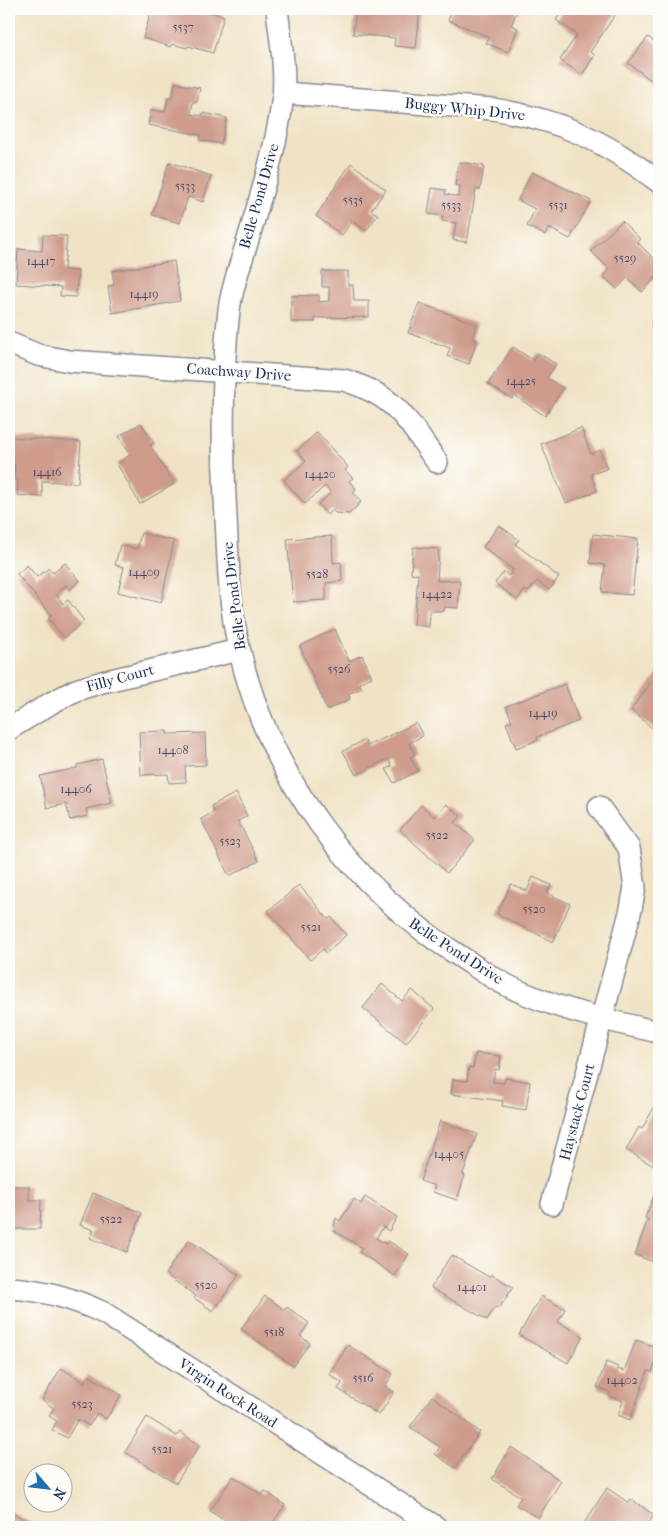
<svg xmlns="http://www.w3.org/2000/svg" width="668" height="1536" viewBox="0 0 668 1536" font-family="'IM FELL French Canon',serif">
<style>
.building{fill:#cf9c8c}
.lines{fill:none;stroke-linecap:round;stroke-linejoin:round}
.minor-casing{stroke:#868891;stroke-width:24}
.minor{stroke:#fff;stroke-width:21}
.labels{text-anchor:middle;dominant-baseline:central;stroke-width:5;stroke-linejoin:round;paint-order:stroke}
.number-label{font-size:12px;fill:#484a6a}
.street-label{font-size:15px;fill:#1b2f5e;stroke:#fdfcf7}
</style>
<rect width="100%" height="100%" fill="#fdfcf7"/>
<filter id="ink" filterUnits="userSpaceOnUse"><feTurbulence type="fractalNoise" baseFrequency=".02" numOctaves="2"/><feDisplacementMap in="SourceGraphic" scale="10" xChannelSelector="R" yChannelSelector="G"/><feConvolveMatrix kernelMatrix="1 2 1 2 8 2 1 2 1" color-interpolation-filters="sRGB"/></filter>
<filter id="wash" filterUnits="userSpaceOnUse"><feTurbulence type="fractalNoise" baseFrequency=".0096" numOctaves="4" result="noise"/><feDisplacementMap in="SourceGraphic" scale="20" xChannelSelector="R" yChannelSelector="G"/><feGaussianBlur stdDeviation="1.12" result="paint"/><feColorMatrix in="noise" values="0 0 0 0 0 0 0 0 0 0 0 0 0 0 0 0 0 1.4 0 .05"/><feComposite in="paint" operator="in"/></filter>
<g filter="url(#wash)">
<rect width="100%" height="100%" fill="#f0e2c4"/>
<g id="blocks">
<!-- building -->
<g class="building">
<polygon points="152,9 184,9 194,12 195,9 199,9 224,16 213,53 188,46 187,48 172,44 171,47 143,38"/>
<polygon points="356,9 420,9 416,48 394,46 395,38 353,34"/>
<polygon points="453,9 509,9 517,12 511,25 518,28 508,52 486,43 489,37 448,20"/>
<polygon points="564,9 591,9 596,12 598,9 619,9 590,52 595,55 582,75 560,60 577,35 556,20"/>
<polygon points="648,37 659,45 659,86 628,63"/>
<polygon points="175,83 200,88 197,102 193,102 191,114 202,116 203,113 227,118 221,144 199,140 201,135 148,125 151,110 165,112 168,98 172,98"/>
<polygon points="169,162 211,176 203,202 188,197 180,223 152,215"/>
<polygon points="459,162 484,166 480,190 476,189 467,242 453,240 456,223 442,221 443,216 428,214 432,188 446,190 445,194 459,197 460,186 455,185"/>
<polygon points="351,163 386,190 371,210 378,215 366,231 352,221 342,235 316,216"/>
<polygon points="532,172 591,201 570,239 549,228 545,235 527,226 535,209 518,200"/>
<polygon points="622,221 640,239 637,242 659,264 659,274 642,292 627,278 617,289 603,276 609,269 591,251"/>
<polygon points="43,235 67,236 64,270 78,271 76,297 60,296 61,287 16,284 18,249 42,251"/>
<polygon points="174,261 180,301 112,313 108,286 114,285 112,271"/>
<polygon points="322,271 348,271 348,285 353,285 354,301 369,301 369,317 315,318 315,322 291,322 291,296 319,295 319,302 329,301 329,287 322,287"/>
<polygon points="419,303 477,324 472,338 477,340 469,364 447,356 450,348 408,333"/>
<polygon points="659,321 659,356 658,356 652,322"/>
<polygon points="513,347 533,360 538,353 556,364 547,378 563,388 545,416 514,395 512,399 488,384"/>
<polygon points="141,423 154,443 150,445 174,484 140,504 117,464 130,455 119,436"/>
<polygon points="581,428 591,454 600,450 607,469 591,474 597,491 566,503 541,444"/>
<polygon points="317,432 348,467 345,470 353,478 349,481 356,489 353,492 361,502 349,514 335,513 332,510 327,515 318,504 331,493 325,486 305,504 284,480 306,461 297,451"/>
<polygon points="10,437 81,442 78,483 42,481 42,497 17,495 18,480 14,479 15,465 9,465"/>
<polygon points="499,525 519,540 515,544 559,577 549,590 537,581 528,592 525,590 517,600 495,583 504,572 509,576 513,570 483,547"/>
<polygon points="141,533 174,541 161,603 118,592 124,567 115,565 120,545 137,549"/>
<polygon points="593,534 638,539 632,595 602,592 605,565 590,563"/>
<polygon points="332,536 333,563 341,562 342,581 326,583 326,600 293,602 287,539"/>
<polygon points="413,547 439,549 437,581 460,580 458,608 445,607 444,611 430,611 429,627 414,625 418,574 411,573"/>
<polygon points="65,563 80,581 69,590 66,585 56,594 63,604 68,600 84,621 64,638 48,618 51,615 17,574 27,565 37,577 49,568 53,573"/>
<polygon points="335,629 349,661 362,655 372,677 359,683 362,688 348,694 350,699 327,710 300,646"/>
<polygon points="659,672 659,737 658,733 631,710"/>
<polygon points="565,684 579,721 537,737 538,740 516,748 506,723 512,721 506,706"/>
<polygon points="416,723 423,736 409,743 415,755 410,757 418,771 394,783 386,769 392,766 388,759 356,775 343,751 365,740 367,746"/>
<polygon points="167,731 167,734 205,733 206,765 185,766 186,782 169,783 168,774 141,775 139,732"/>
<polygon points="102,759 112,803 86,809 88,816 70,820 66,804 47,808 40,776 77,768 77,765"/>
<polygon points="236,793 247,816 238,821 259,861 229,876 201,819 214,812 211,806"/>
<polygon points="446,804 461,816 455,823 475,840 447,873 400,830 421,805 435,817"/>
<polygon points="533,877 551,885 547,893 570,904 553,942 497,914 511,884 527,891"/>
<polygon points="299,885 328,919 331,917 346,935 326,953 323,949 310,960 268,911"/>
<polygon points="382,984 402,1001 412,990 434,1009 406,1043 363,1008"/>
<polygon points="476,1053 501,1056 499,1070 495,1069 493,1082 504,1083 505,1078 530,1082 526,1110 502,1106 503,1101 451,1094 453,1079 467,1081 469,1067 473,1068"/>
<polygon points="659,1099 659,1169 626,1150 639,1127 642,1129"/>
<polygon points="440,1121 477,1134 463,1174 465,1175 457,1200 433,1192 435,1186 420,1181"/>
<polygon points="9,1186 29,1186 29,1200 41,1200 40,1229 9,1229"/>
<polygon points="93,1193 142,1213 127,1252 90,1238 94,1230 80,1225"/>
<polygon points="655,1193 659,1194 659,1264 635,1255 648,1219 645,1218"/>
<polygon points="365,1197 397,1217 389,1231 383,1227 376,1238 386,1244 388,1241 409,1254 395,1276 359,1252 362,1248 333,1230 336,1218 340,1221 354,1199 361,1204"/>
<polygon points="189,1240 239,1275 213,1311 194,1298 196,1296 165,1274"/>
<polygon points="451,1255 489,1277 491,1274 513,1287 499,1309 495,1307 487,1320 431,1288"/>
<polygon points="265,1296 285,1310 287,1307 309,1323 300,1336 310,1343 293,1366 241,1329"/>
<polygon points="541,1296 565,1309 558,1322 583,1336 568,1363 519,1335"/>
<polygon points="636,1340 659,1348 659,1352 652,1372 648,1371 630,1420 618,1415 623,1401 609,1396 610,1392 597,1387 606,1362 618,1367 617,1369 624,1371"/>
<polygon points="348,1345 393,1374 385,1386 394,1392 379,1415 338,1389 342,1383 329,1374"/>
<polygon points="61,1368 84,1382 88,1375 121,1395 106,1419 97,1413 89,1426 78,1419 67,1438 52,1430 57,1421 49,1416 54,1408 42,1400"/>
<polygon points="9,1374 14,1381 9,1385"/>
<polygon points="432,1396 480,1432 455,1468 435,1454 440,1447 410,1427"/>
<polygon points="147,1417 177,1436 180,1432 200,1445 176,1483 125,1452"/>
<polygon points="511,1447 561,1481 538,1518 516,1505 521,1497 492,1479"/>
<polygon points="233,1476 262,1495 265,1491 285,1505 270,1527 234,1527 210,1511"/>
<polygon points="607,1488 629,1503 631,1499 654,1515 646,1527 593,1527 585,1522"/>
<polygon points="9,1511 32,1523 30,1527 9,1527"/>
<polygon points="309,1520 320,1527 305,1527"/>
</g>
</g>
</g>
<g filter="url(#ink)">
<use href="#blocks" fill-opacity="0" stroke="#868891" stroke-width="1"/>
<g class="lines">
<!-- minor casing -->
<g class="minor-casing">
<g id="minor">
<path d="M277,9C280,37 286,68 283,96C277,146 261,195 247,243C240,265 232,287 229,310C221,379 222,447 226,517C228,560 229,605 239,648C268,775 352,888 461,957C482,971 503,985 526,994C569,1012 614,1022 659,1032"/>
<path d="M284,93L492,109C560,119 605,141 659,182"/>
<path d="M9,343L38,355L69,361L344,380C398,397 406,419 437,462"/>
<polyline points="9,729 51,703 76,690 102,682 239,650"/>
<polyline points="552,1204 631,909 635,887 629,848 599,807"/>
<path d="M9,1288C44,1290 72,1298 104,1313L436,1527"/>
</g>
</g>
<!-- minor -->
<use href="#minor" class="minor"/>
</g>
</g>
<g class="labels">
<!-- number labels -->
<g class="number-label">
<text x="183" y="27">5537</text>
<text x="185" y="186">5533</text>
<text x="353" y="200">5535</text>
<text x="451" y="205">5533</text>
<text x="558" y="205">5531</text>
<text x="625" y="258">5529</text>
<text x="41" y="261">14417</text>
<text x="144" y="294">14419</text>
<text x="521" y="381">14425</text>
<text x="47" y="472">14416</text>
<text x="320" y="474">14420</text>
<text x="144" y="572">14409</text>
<text x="317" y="574">5528</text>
<text x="437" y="594">14422</text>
<text x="339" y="669">5526</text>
<text x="543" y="713">14419</text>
<text x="173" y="750">14408</text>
<text x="76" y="789">14406</text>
<text x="437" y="835">5522</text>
<text x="230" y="841">5523</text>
<text x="534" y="909">5520</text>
<text x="311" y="927">5521</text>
<text x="449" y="1154">14405</text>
<text x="111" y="1219">5522</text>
<text x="206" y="1285">5520</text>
<text x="472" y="1287">14401</text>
<text x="274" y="1332">5518</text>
<text x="363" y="1378">5516</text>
<text x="622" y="1380">14402</text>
<text x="82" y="1404">5523</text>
<text x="162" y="1449">5521</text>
</g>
<!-- street labels -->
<g class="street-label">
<text transform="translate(465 109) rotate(6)">Buggy Whip Drive</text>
<text transform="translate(259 196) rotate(-74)">Belle Pond Drive</text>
<text transform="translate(239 372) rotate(4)">Coachway Drive</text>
<text transform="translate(234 596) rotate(-97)">Belle Pond Drive</text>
<text transform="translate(120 678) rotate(-15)">Filly Court</text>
<text transform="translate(456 951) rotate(33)">Belle Pond Drive</text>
<text transform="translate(577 1112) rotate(-75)">Haystack Court</text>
<text transform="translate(228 1393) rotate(33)">Virgin Rock Road</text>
</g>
</g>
<!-- margin -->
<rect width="668" height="1536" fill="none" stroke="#fdfcf7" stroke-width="30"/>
<!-- north arrow -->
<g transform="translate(48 1488) rotate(118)"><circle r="24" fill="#fdfcf7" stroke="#a3aaba"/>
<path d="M0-4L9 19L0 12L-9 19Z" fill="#1f6fb2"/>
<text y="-8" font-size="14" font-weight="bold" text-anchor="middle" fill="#1b2f5e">N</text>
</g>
</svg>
